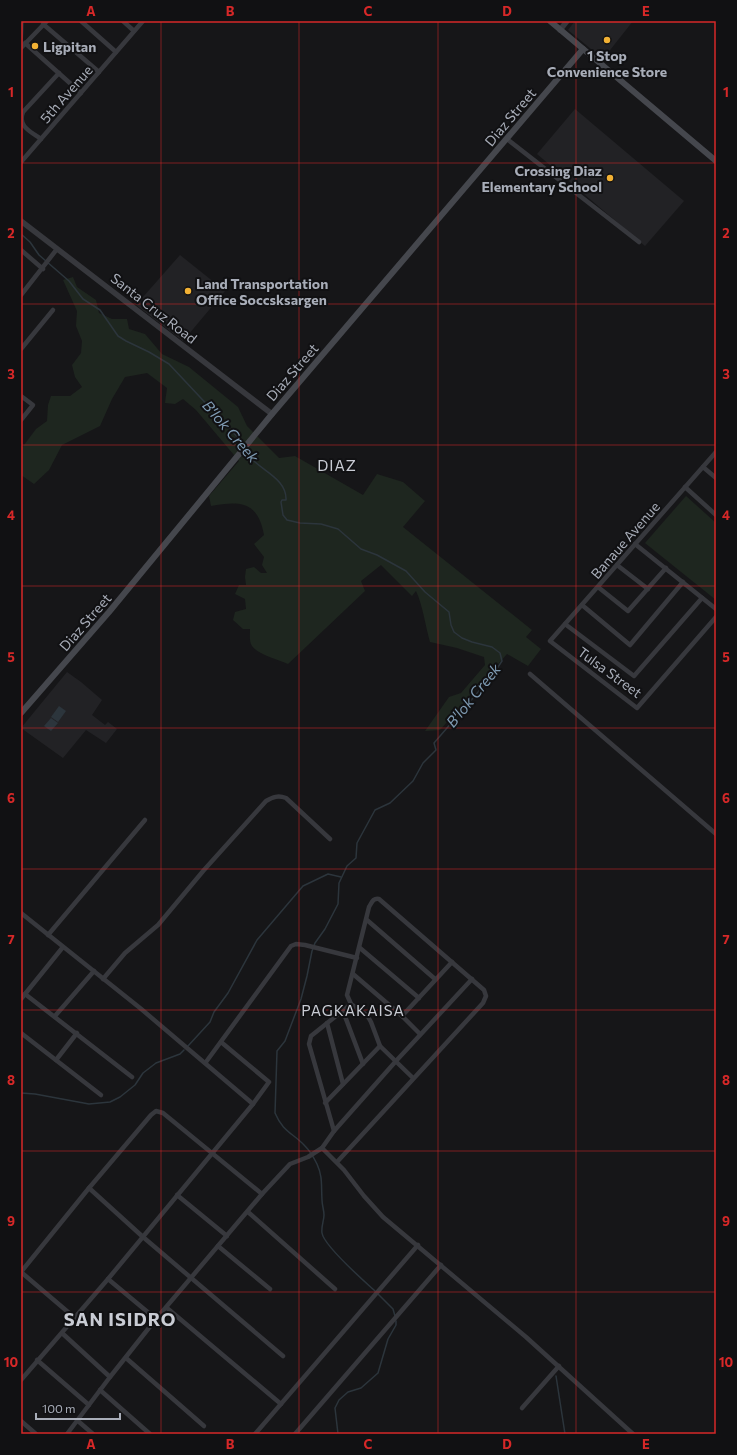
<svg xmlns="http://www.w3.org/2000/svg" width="737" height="1455" viewBox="0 0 737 1455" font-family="Commissioner,sans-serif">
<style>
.built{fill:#222225}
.green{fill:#1e261f}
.water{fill:#2c353c}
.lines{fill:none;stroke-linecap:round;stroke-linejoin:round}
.stream{stroke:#2c353c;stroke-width:1.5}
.minor{stroke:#37383d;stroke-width:4.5}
.tertiary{stroke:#37383d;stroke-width:5.5}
.secondary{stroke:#45474d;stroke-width:6}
.grid{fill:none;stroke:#d62828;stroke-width:1;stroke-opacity:0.55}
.poi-dot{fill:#f2b134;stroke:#111113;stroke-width:1.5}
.labels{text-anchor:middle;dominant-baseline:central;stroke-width:4;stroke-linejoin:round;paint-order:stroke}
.poi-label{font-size:14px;font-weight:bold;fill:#a8adb8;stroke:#111113;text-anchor:start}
.street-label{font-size:14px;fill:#a8adb8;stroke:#111113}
.water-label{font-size:15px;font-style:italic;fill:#7f9bb3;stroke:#111113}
.neighbourhood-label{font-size:15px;letter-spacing:1px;fill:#c9ccd4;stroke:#111113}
.district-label{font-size:18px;font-weight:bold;letter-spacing:1px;fill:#c9ccd4;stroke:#111113}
.neatline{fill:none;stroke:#d62828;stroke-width:1.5}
.grid-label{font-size:13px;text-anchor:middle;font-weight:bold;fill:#d62828}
</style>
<rect width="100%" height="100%" fill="#161618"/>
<!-- built -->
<g class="built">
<polygon points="575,21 633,21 603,59 568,30"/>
<polygon points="575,109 684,201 645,246 537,154"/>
<polygon points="180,255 225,291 183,341 136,305"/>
<polygon points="67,672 81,682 102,700 92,715 105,725 108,722 117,729 106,743 86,730 63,758 21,728"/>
</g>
<!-- green -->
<g class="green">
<path d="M73,277L77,287L96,300L99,313L112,319H127L129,329L145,334L162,354L189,367L238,407L247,426L279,458L295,456L363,495L377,474L403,482L425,501L403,527L532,630L526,637L541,649L528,666L507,654L440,730L425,731L449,697L461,693L485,665L484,657L457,648L430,642C425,625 423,606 416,591L412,596L381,565L361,581L365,591L288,664C279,660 258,655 252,646C249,642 250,634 250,629H243L233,620L235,612L246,609L245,599L235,594L239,585H246L245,577L246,569L254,567L261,573H267L262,565L264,557L254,544L264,535C258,501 240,501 211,506L209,496L239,461L196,410L183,399L175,404L165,403L167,388L147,373L125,377L112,399L100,426L62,445L49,470L34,484L21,475V449L36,429L47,421L48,405L51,396H70L82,387L75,377L72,365L81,353L82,341L76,326L77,311L63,280Z"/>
<polygon points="686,496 716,523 716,600 645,543"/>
</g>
<!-- water -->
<g class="water">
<polygon points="59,706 66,711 58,722 51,717"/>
<polygon points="51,718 58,723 51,731 44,726"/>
</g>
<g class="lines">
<!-- stream -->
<g class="stream">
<polyline points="22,45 23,21"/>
<polyline points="21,57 22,48"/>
<polyline points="21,234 30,242 39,255 69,281 83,299 100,310 118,336 126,341 149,352 169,364 244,444"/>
<path d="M247,449C248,452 249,455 251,458C262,471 287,479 286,500H282L281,502L283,515L287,520L300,523L321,524L338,529L361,549L377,555L406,571L425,592L449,612L451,625L454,632L462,638L472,642L492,647L500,653L502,661L492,676L434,743L436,750L423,763L413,781L390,803L375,810L357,843L356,858L347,866L339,883L338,904L325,929L315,943L312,951L307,976L301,999L285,1041L277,1051L275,1113C283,1132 293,1133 305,1146C310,1151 314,1158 317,1164C323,1177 321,1186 322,1200C322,1205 324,1210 324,1215C324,1220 321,1227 322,1233C324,1246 364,1281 375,1291"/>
<polyline points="188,1046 210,1022 214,1012 228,993 257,940 303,886 328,874 341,877"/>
<polyline points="21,1093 35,1094 89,1104 110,1102 120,1097 135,1085 143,1073 156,1063 180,1054 184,1050"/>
<polyline points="378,1294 393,1309 395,1316"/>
<polyline points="556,1376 565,1434"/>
<polyline points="338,1434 335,1408 339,1400 348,1392 361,1388 378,1373 388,1339 396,1325 396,1321"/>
</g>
<!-- minor -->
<g class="minor">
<polyline points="81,21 116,52"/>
<polyline points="123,21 134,31"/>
<polyline points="43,24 99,72"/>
<polyline points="25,43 81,93"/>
<polyline points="21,48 47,21"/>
<path d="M41,139C31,132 17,126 23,112L59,73"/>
<polyline points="507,139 639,242"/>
<polyline points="21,162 143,21"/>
<polyline points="21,250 43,269"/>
<polyline points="21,295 57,249"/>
<polyline points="21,349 53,310"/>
<polyline points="21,396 33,405 21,420"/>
<polyline points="716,452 550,641 637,708 716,617"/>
<polyline points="703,467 716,478"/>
<polyline points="685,487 716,515"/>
<polyline points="635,544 716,609"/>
<polyline points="617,565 648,589"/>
<polyline points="598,587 628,611 666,568"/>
<polyline points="582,605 630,645 683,582"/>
<polyline points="565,624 634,676 702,598"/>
<polyline points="530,674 716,834"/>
<polyline points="21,913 140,1008 253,1104"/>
<polyline points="367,920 435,979"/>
<polyline points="48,935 145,820"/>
<polyline points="360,948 419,998"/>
<polyline points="353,974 402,1016 420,1034"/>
<path d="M103,979L125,953L158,925L204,870L266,801C273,797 278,795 286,798L330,839"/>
<polyline points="25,994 132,1077"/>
<polyline points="21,999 63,947"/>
<polyline points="343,1011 363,1064"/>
<polyline points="55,1016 94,971"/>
<polyline points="402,1016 452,962"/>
<polyline points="327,1023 343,1084"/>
<polyline points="21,1033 101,1095"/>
<polyline points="56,1060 77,1033"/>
<polyline points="206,1062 291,946 296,944 305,945 357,958"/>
<polyline points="325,1103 380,1046"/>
<polyline points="334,1131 309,1044 311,1036 351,1004"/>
<polyline points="322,1148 344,1170 364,1196 383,1217 526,1337 633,1434"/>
<path d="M337,1162L483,1003L486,996L484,990L379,899C373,898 372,902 369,907L347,995L351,1004L367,1015L371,1022L380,1046L413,1078"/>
<polyline points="89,1188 143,1237 283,1356"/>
<polyline points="177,1195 227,1236"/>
<polyline points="248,1212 335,1289"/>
<polyline points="218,1246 270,1289"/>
<polyline points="21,1272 89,1188 151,1115 156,1111 163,1113 262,1194"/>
<polyline points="21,1272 75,1318"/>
<polyline points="108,1279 156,1319"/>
<polyline points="167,1308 281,1404"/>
<polyline points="62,1333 110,1377"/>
<polyline points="126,1358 204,1426"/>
<polyline points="37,1360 89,1405"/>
<polyline points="21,1380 108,1279 253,1104 269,1082 221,1042"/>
<polyline points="100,1390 150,1434"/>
<polyline points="522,1408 559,1366"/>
<polyline points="21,1421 36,1434"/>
<polyline points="78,1421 93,1434"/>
<polyline points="67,1434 110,1377 156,1319 262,1194 290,1164 308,1157 322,1148 334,1131 396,1061 472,979"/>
<polyline points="255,1434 418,1245"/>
<polyline points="295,1434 441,1265"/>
</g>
<!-- tertiary -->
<g class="tertiary">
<polyline points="560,30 567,21"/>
<polyline points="21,221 272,414"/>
</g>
<!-- secondary -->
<g class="secondary">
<polyline points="550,21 716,161"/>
<polyline points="21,713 109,612 272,414 583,49"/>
</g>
</g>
<!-- grid -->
<path class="grid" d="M161,21V1434M299,21V1434M438,21V1434M576,21V1434M21,163H716M21,304H716M21,445H716M21,586H716M21,728H716M21,869H716M21,1010H716M21,1151H716M21,1292H716"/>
<!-- markers -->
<g class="poi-dot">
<circle cx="607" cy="40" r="4"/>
<circle cx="35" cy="46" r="4"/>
<circle cx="610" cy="178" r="4"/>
<circle cx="188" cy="291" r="4"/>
</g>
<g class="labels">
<!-- poi labels -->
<g class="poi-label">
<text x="43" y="46">Ligpitan</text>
<text x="607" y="55" text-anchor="middle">1 Stop<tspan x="607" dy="16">Convenience Store</tspan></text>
<text x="602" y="170" text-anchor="end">Crossing Diaz<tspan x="602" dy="16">Elementary School</tspan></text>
<text x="196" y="283">Land Transportation<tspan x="196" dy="16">Office Soccsksargen</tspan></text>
</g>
<!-- street labels -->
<g class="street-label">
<text transform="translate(66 94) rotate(-49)">5th Avenue</text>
<text transform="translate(510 117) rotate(-50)">Diaz Street</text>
<text transform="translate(154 308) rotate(38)">Santa Cruz Road</text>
<text transform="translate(292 372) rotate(-49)">Diaz Street</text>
<text transform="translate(625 540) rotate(-49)">Banaue Avenue</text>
<text transform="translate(85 622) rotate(-49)">Diaz Street</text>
<text transform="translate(610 672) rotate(36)">Tulsa Street</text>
</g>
<!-- water labels -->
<g class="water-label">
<text transform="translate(231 431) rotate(49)">B'lok Creek</text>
<text transform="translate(473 695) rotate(-51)">B'lok Creek</text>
</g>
<!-- neighbourhood labels -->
<g class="neighbourhood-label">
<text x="337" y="465">DIAZ</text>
<text x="353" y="1010">PAGKAKAISA</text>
</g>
<!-- district labels -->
<g class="district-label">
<text x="120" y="1319">SAN ISIDRO</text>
</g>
</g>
<!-- border -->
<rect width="737" height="1455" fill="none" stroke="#111113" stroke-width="44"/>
<!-- scale -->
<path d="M36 1413v6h84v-6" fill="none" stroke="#a8adb8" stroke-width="2"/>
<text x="42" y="1413" font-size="12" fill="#a8adb8" stroke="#111113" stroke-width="3" paint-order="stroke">100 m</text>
<rect x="22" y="22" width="693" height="1411" class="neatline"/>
<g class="grid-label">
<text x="91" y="16">A</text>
<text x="230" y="16">B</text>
<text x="368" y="16">C</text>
<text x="507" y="16">D</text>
<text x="646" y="16">E</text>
<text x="11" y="97">1</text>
<text x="726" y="97">1</text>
<text x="11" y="238">2</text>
<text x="726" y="238">2</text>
<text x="11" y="379">3</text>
<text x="726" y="379">3</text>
<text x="11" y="520">4</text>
<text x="726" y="520">4</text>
<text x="11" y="662">5</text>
<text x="726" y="662">5</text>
<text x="11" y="803">6</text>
<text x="726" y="803">6</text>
<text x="11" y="944">7</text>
<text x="726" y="944">7</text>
<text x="11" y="1085">8</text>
<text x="726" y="1085">8</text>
<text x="11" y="1226">9</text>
<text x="726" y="1226">9</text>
<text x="11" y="1367">10</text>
<text x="726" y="1367">10</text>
<text x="91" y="1449">A</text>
<text x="230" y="1449">B</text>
<text x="368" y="1449">C</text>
<text x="507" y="1449">D</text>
<text x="646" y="1449">E</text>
</g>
</svg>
